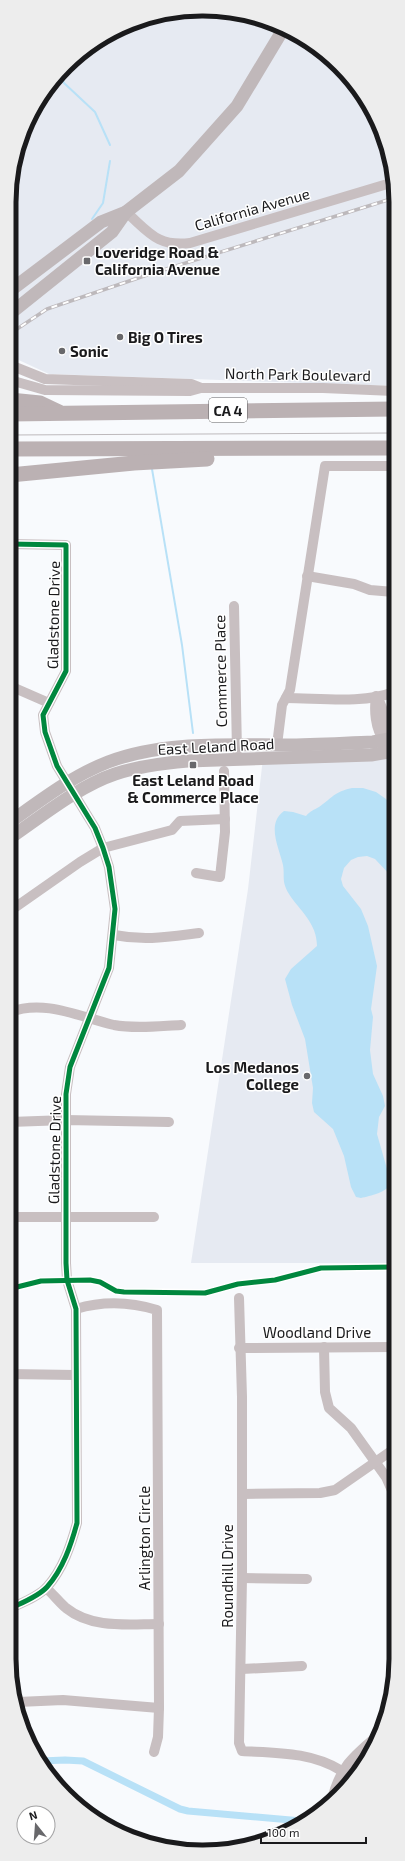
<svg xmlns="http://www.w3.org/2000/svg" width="405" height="1861" viewBox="0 0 405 1861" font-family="'Exo 2',sans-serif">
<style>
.built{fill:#e6eaf2}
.water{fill:#b8e1f7}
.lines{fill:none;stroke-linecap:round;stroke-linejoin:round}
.stream{stroke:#b8e1f7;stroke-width:2}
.canal{stroke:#b8e1f7;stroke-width:7}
.minor{stroke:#c8bfc1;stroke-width:10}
.major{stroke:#c0b8ba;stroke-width:13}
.highway{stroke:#bbb1b3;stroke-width:15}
.tram{stroke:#bdb9bc;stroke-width:1}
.rail-casing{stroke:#bdb9bc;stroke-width:3.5}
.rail{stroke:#fff;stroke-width:2;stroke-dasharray:6;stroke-linecap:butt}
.cycleway-casing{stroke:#fff;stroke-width:8}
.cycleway{stroke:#00873e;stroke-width:5}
.poi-dot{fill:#68686b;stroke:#fff;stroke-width:1.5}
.labels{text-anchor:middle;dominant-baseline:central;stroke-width:3;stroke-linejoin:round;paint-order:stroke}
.shield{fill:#fff;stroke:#5f5f60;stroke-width:1}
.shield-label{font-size:14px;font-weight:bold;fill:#1a1a1c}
.street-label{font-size:15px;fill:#1a1a1c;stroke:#fff}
.poi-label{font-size:15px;font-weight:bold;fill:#1a1a1c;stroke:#fff;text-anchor:start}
.rim{fill:none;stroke:#1a1a1c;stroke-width:5}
</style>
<rect width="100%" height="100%" fill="#f8fafd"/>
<!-- built -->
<g class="built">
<polygon points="228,11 288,29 339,66 376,117 394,177 394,386 49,374 10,356 11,177 35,106 85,49 153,16"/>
<polygon points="394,751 394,1263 191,1263 248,889 263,758"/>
</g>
<!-- water -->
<path class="water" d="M352,788H363L376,792L386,799L394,809V879L375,859L367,856L358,857L351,860L344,868L341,879L343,886L361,909L368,926L377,966L371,1009L373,1017L370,1050L373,1074L383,1096L385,1106L379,1117L377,1134L391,1183C388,1192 370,1196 361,1198L356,1197L351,1187L344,1156L333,1129L314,1112L312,1103L313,1088L305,1039L292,1005L285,979L291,969L317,946C317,923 300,911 289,894C281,881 285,876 283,865C279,847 266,824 284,811L293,812L306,816C310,811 314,810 319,807C333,797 334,792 352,788Z"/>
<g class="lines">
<!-- stream -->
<g class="stream">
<polyline points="61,75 64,83 95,112 110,145"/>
<polyline points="92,219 103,203 110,161"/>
<polyline points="152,469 182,645 193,733"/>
</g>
<!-- canal -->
<polyline class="canal" points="41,1761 65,1760 83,1761 180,1809 188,1811 302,1821"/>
<!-- minor -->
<g class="minor">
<path d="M126,212C149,232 157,247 190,243L394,182"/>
<polyline points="10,365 45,379 191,384 201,388"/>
<polyline points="10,380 45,390 190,391 201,388 323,388 394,391"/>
<polyline points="307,576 354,584 370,590 394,592"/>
<polyline points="234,606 237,751"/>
<polyline points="10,686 49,703"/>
<path d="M286,698C319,698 364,704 394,692"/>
<path d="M384,740C375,729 374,710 376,696C383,706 386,718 386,730C386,736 384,740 386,746"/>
<polyline points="277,745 282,705 290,690 325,466 394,466"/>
<polyline points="196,873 220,877 225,832 224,771"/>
<polyline points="10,911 80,862 103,848 172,830 180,821 225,819"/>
<path d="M114,935C145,941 167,937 199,933"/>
<path d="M10,1012C45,999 80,1017 114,1025C135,1029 160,1026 181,1025"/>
<polyline points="10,1122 66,1120 169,1122"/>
<polyline points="10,1217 154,1217"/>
<path d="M239,1298L242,1397V1578L239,1743L242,1751C277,1753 312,1752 342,1771"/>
<path d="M76,1309C102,1301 131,1302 157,1310L159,1708L158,1737L154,1752"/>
<polyline points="324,1347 325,1392 329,1408 351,1428 386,1477 394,1495"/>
<polyline points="239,1348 394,1347"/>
<polyline points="9,1374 75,1375"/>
<polyline points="242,1494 320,1493 335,1490 394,1449"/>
<polyline points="242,1578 307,1579"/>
<path d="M46,1588C53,1594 59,1602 66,1608C92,1629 128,1624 159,1624"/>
<path d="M9,1609C21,1603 38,1597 47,1587C63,1569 71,1545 77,1523L76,1309L67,1280L66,1263V1094L70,1067L109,968L115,909L109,867L103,848L95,828L57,766L45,732L43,715L66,671V545L10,544"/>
<polyline points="242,1669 302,1666"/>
<polyline points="18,1702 63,1700 159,1708"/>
<path d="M332,1799C340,1768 352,1757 376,1737"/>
</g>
<!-- major -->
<g class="major">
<polyline points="11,290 101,222 126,212 179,171 237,106 284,28"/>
<polyline points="11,313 112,232 126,212"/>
<path d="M10,822C41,800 72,776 108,762C163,741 227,745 285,745C315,745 344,743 373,742L394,738"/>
<path d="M10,838C42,816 79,786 115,774C139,766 164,763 188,761L371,755L394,751"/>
</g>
<!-- highway -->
<g class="highway">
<polyline points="10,400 40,403 59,412"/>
<polyline points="10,414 394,409"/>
<polyline points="10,449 394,448"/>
<polyline points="10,475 134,463 207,459"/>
</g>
<!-- tram -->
<polyline class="tram" points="10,435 394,433"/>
<!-- rail casing -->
<g class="rail-casing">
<polyline id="rail" points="11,333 47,309 144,276 394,198"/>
</g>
<!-- rail -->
<use href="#rail" class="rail"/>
<!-- cycleway casing -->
<g class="cycleway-casing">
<g id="cycleway">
<polyline points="9,1289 41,1281 90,1280 100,1282 116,1291 124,1292 205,1293 238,1284 275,1280 321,1268 394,1267"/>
<path d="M9,1609C21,1603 38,1597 47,1587C63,1569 71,1545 77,1523L76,1309L67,1280L66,1263V1094L70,1067L109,968L115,909L109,867L103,848L95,828L57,766L45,732L43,715L66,671V545L10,544"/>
</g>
</g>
<!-- cycleway -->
<use href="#cycleway" class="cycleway"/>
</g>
<!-- markers -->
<g class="poi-dot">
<rect x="83" y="257" width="8" height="8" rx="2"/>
<circle cx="120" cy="337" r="4"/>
<circle cx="62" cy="351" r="4"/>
<rect x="189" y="761" width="8" height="8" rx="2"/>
<circle cx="307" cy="1076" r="4"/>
</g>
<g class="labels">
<!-- shield labels -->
<rect class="shield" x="209" y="398" width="38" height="24" rx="3"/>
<g class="shield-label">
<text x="228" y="410">CA 4</text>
</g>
<!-- street labels -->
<g class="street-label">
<text transform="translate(252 209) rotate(-16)">California Avenue</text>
<text transform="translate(298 374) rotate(1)">North Park Boulevard</text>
<text transform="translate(53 615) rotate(-89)">Gladstone Drive</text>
<text transform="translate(220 671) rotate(-91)">Commerce Place</text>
<text transform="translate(216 746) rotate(-3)">East Leland Road</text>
<text transform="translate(54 1150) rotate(-89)">Gladstone Drive</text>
<text x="317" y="1332">Woodland Drive</text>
<text transform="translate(144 1538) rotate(-90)">Arlington Circle</text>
<text transform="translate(227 1576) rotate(-90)">Roundhill Drive</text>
</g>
<!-- poi labels -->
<g class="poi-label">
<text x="95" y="252">Loveridge Road &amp;<tspan x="95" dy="17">California Avenue</tspan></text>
<text x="128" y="337">Big O Tires</text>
<text x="70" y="351">Sonic</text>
<text x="193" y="780" text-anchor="middle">East Leland Road<tspan x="193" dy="17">&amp; Commerce Place</tspan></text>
<text x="299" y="1067" text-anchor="end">Los Medanos<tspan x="299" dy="17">College</tspan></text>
</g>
</g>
<!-- crop -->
<path d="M0 0H405V1861H0ZM202 16H203A186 186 0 0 1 389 202V1659A186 186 0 0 1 203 1845H202A186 186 0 0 1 16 1659V202A186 186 0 0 1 202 16Z" fill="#ededed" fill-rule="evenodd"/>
<path class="rim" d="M202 16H203A186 186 0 0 1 389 202V1659A186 186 0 0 1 203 1845H202A186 186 0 0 1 16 1659V202A186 186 0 0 1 202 16Z"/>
<!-- north arrow -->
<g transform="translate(36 1825) rotate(343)"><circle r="19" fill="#ffffff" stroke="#a3a3a4"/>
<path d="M0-3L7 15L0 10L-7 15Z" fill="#68686b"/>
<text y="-6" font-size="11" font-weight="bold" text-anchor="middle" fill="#1a1a1c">N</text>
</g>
<!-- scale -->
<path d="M261 1837v6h105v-6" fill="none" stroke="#1a1a1c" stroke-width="2"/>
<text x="267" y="1837" font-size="12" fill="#1a1a1c" stroke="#ffffff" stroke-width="3" paint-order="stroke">100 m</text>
</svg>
